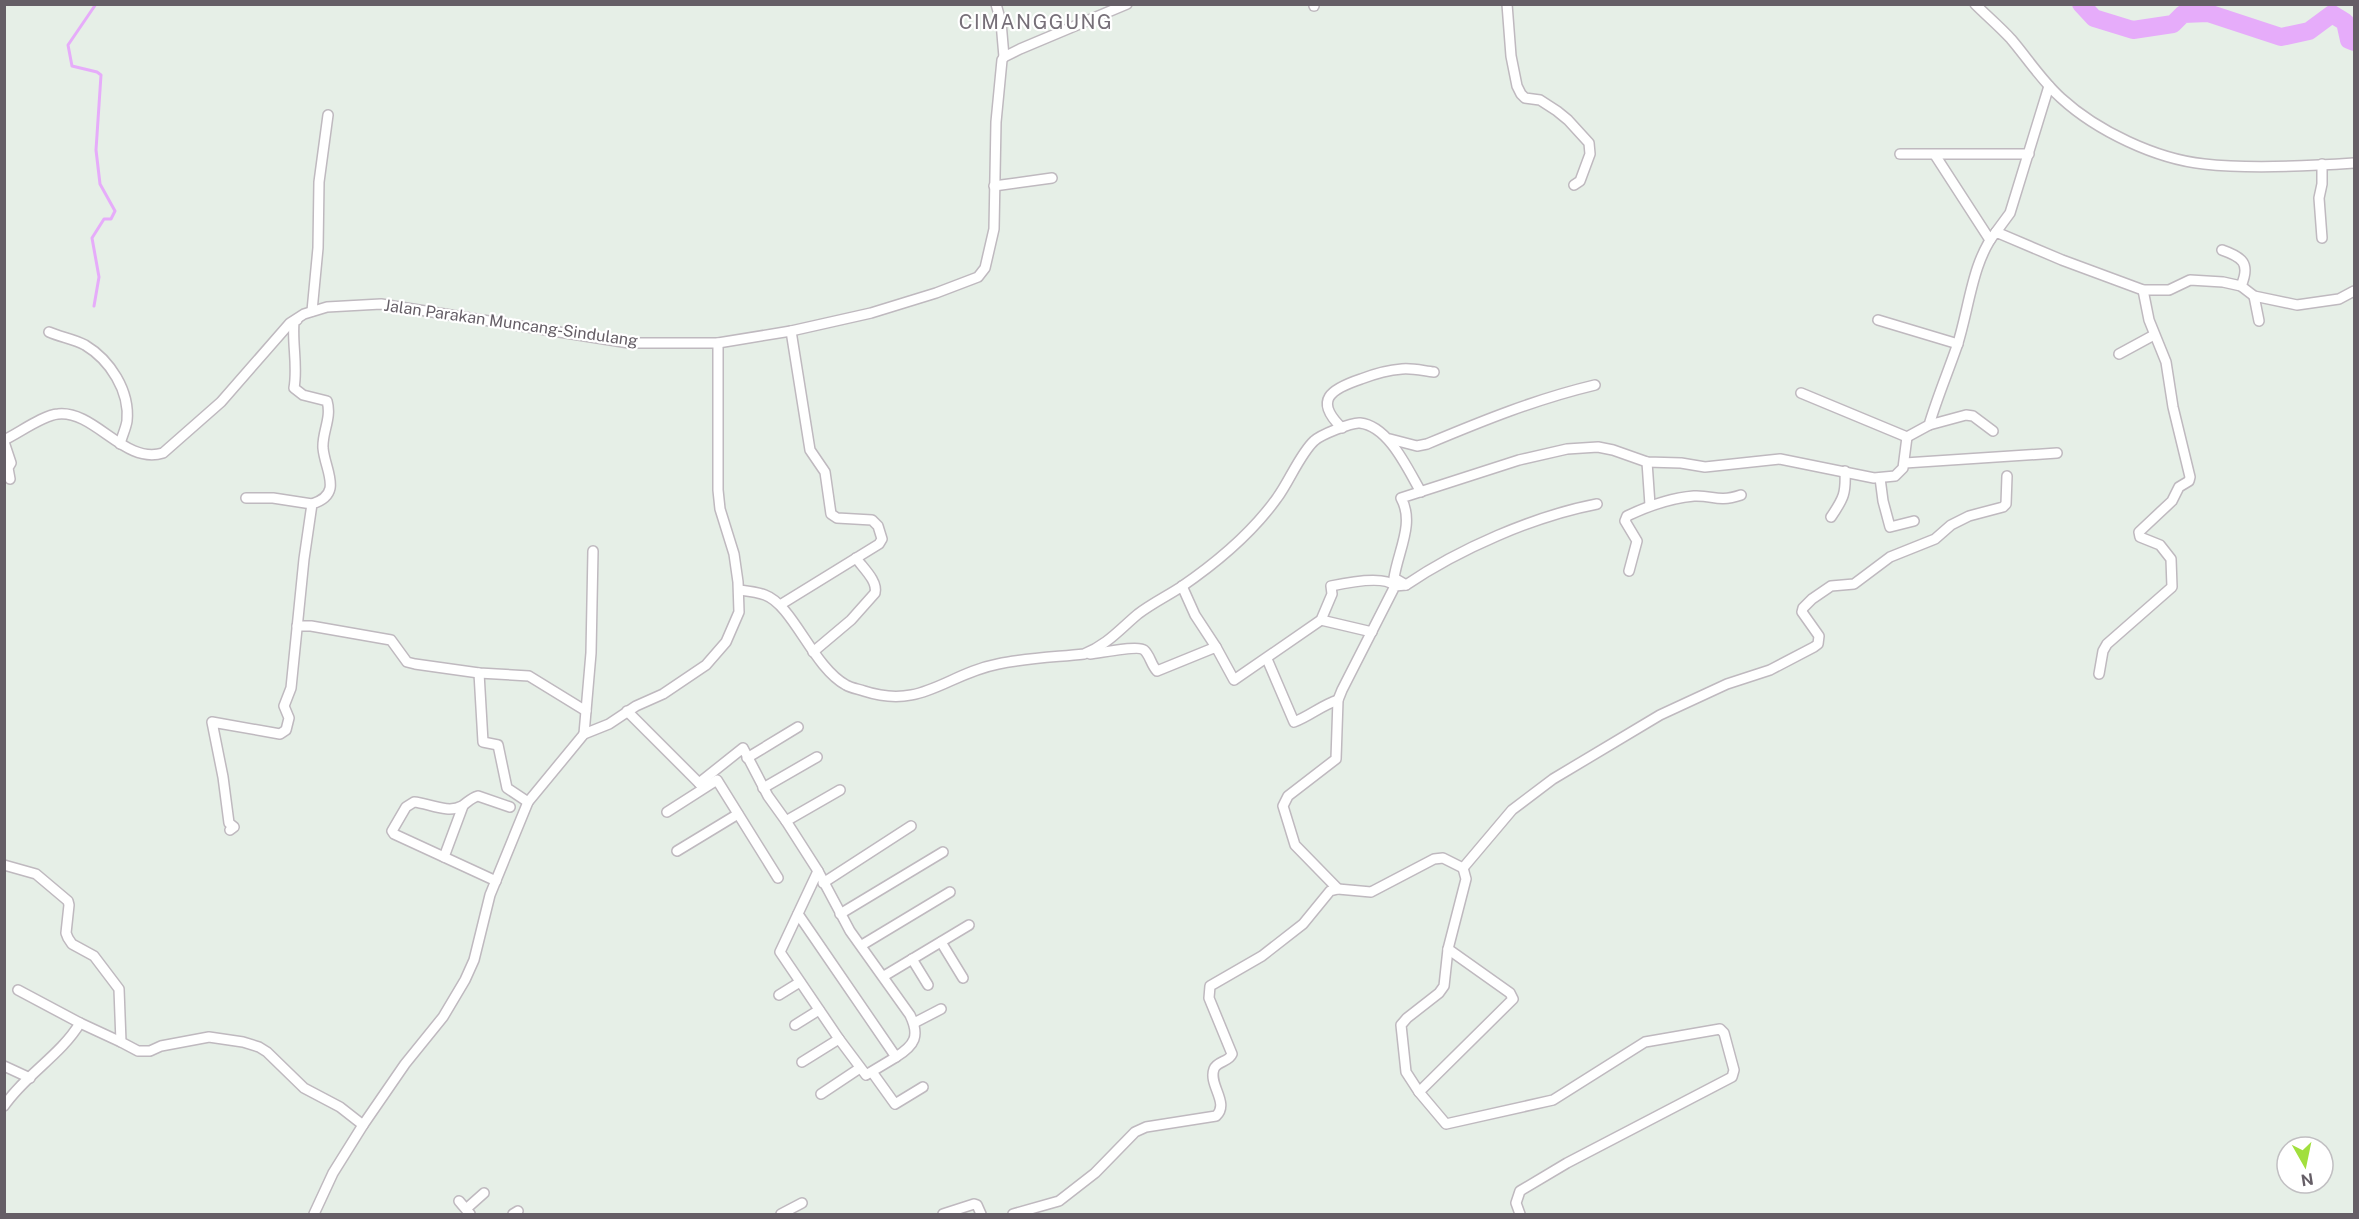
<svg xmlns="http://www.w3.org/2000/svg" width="2359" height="1219" viewBox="0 0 2359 1219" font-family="'Public Sans',sans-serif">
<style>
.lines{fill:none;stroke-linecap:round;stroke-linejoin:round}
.stream{stroke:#e6acfa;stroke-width:3}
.river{stroke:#e6acfa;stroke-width:18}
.minor-casing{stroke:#bfb9bf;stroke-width:12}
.minor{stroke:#fff;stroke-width:9}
.labels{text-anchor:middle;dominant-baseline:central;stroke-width:4.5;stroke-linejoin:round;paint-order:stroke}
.street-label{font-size:16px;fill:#655e66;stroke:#fff}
.quarter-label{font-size:20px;letter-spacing:1.5px;fill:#766f78;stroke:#fff}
</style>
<rect width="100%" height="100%" fill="#e6efe7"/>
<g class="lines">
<!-- stream -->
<polyline class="stream" points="94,306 99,277 92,238 104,219 111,219 115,211 100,184 96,150 101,75 97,72 72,66 68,45 96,4"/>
<!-- river -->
<polyline class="river" points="2081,4 2094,18 2133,30 2173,24 2183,14 2208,13 2281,37 2309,31 2332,14 2345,22 2349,40 2354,42"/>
<!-- minor casing -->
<g class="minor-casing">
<g id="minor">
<polyline points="996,4 1001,22 1004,57"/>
<polyline points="1314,4 1314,6"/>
<polyline points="1507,4 1511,56 1517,86 1521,94 1525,98 1540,100 1557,111 1568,120 1589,143 1590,154 1580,181 1574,185"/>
<path d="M1975,4C1987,16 2000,27 2011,39C2028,59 2042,81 2061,98C2097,131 2156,159 2204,164C2249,169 2310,166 2354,163"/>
<polyline points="1900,154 2029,154"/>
<polyline points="1935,155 1990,240"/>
<polyline points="994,186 1052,178"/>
<polyline points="1996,232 2010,213 2049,86"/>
<polyline points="2322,238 2319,198 2322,184 2322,164"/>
<path d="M2222,250C2242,257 2251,263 2241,286"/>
<polyline points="2254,296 2259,321"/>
<polyline points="312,311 318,248 319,182 328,115"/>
<polyline points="1878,320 1958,344"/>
<path d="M49,332C60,337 74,339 85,345C110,360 130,391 127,421C126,428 122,436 120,444"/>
<polyline points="2119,354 2154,335"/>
<path d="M1801,393L1907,437L1929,425C1937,398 1948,372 1957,346C1969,310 1972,261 1996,232L2062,260L2143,290H2169L2190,280L2223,282L2241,286L2254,296L2297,305L2339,299L2354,291"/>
<polyline points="1929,425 1966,415 1973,416 1993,431"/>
<path d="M1342,428C1313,400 1331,389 1361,379C1374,374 1388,370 1402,369C1413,368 1424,371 1434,372"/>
<path d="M1390,439L1417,446L1427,444C1482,421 1536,399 1595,385"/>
<path d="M4,440C19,433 43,415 58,414C95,410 124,465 163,453L221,402L290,323L304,314L327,307L381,304L629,343H718L791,331L871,313L936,293L978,277L985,268L994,229L996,122L1002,60L1004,57L1020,49L1127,4"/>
<polyline points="4,442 11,463 8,468 10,479"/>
<polyline points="1647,462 1650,505"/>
<polyline points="1905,463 2057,453"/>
<polyline points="1880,478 1883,501 1890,527 1914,521"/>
<polyline points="246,498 273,498 312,504"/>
<path d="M1831,517C1844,498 1846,493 1845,471"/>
<path d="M1629,571L1637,541L1625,521L1627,516C1648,506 1671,498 1694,496C1714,495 1717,503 1741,495"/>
<path d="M1406,585C1459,549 1534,516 1597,504"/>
<polyline points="1182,586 1195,615 1216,647"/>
<path d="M739,590C747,591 757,592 765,595C793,605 813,667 846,685C851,688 858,689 864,691C922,710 946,674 998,664C1026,658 1056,657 1084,654C1107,645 1120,629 1138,614C1151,604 1167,596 1181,587C1216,563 1252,533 1277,498C1289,482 1300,454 1314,441C1320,435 1352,422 1360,423C1389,426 1408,470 1421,492"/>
<polyline points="780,605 879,544 882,539 878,526 872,520 837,518 831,514 825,472 810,450 791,331"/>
<polyline points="1321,620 1372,632"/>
<polyline points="297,626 311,626 391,640 407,662 415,664 479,673 529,676 586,711"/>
<path d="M813,652L851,620L875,593C878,581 863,568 856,558"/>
<path d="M1090,654C1101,653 1138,645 1144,650C1150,655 1151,665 1157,671L1216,647L1234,680L1321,620L1332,594L1331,586C1345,583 1384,575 1395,586"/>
<path d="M1267,659L1294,722C1310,716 1322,705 1338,700"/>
<polyline points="479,673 483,742 498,745 507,788 528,802"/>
<polyline points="2099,674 2103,651 2107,644 2172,587 2171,559 2160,545 2140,537 2139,532 2172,501 2179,487 2189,481 2190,477 2173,407 2166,362 2149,320 2143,290"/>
<polyline points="627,711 702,786"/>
<polyline points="584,734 591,653 593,551"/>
<polyline points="747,758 798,727"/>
<polyline points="699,783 743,748 768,796 786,821"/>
<polyline points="763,788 817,757"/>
<polyline points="667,812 717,780 778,878"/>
<path d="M230,830L234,827L229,823L223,777L212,722L280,734L286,730L289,718L284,706L291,688L304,559L312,504C344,494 325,471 323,448C322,432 332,418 327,401L303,395L294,388C298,366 292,344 294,322L297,320"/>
<polyline points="677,851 738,814"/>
<polyline points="444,857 463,806"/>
<polyline points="4,865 36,874 68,901 69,905 66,933 68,938 72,944 94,956 119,989 121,1042 138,1051 150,1051 161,1046 209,1037 243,1042 259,1047 267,1052 304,1088 340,1107 363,1125"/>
<path d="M496,881L394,834L392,831L406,807L414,802C428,803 448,814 462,806C468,802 471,798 478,796L510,807"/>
<polyline points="823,883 911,826"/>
<polyline points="1338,889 1371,892 1434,859 1443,858 1463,868 1512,810 1553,779 1660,715 1727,684 1770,670 1814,647 1818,644 1819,636 1802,612 1803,608 1812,599 1831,586 1854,584 1890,557 1935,539 1951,525 1969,516 2003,507 2006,504 2007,476"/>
<path d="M798,914L896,1057C915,1045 920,1036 910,1015L850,931L818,871"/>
<polyline points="840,914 943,852"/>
<polyline points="941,942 963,978"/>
<polyline points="862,945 950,892"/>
<polyline points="1448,949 1510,993 1513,999 1419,1092 1446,1124 1553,1100 1645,1042 1720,1029 1724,1033 1734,1070 1732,1077 1567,1163 1520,1191 1516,1203 1520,1214"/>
<polyline points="912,959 928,985"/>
<polyline points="884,976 969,925"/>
<polyline points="18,990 80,1023"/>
<polyline points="779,995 800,982"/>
<polyline points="914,1023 941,1009"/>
<polyline points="795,1025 819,1010"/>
<polyline points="839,1039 780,952 818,871 786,821 840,790"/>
<polyline points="802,1062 839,1039 866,1075 896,1057"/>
<polyline points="4,1066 30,1078"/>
<polyline points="872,1072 895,1104 923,1087"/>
<polyline points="1419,1092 1406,1072 1401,1025 1407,1018 1439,993 1444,986 1448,949 1466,879 1463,868"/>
<polyline points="821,1094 860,1068"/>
<path d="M4,1106C25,1075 61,1055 80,1023L121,1042"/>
<polyline points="459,1201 470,1214"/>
<polyline points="466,1209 484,1193"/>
<polyline points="314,1214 333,1173 363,1125 405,1064 443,1017 465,980 474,960 490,895 528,802 584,734 609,724 636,706 663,694 706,665 726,642 739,612 738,582 734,554 720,509 718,490 718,343"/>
<polyline points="513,1214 518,1211"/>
<polyline points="781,1214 802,1203"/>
<polyline points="943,1214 974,1204 977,1205 981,1214"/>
<path d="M1013,1214L1059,1201L1095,1173L1135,1132L1146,1127L1216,1116C1230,1103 1208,1085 1214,1069C1217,1061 1229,1062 1232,1054L1209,998L1210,986L1262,956L1303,924L1330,891L1338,889L1295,845L1283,806L1288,796L1336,759L1338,700L1342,690L1395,586L1406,585L1394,578C1398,551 1415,523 1401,498L1519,460L1567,449L1598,447L1613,450L1647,462L1681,463L1705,467L1780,459L1874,478L1895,476L1903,468L1907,437"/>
</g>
</g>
<!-- minor -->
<use href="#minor" class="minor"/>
</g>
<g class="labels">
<!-- street labels -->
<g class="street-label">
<text transform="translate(511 323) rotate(8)">Jalan Parakan Muncang-Sindulang</text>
</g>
<!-- quarter labels -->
<g class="quarter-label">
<text x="1036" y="22">CIMANGGUNG</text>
</g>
</g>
<!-- border -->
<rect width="2359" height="1219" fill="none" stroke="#655e66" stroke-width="12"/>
<!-- north arrow -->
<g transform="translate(2305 1165) rotate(171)"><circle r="28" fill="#ffffff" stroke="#c1bfc2" stroke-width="1.5"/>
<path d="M0-4.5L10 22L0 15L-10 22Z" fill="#a1df3d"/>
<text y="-9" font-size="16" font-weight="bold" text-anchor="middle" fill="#655e66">N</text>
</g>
</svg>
